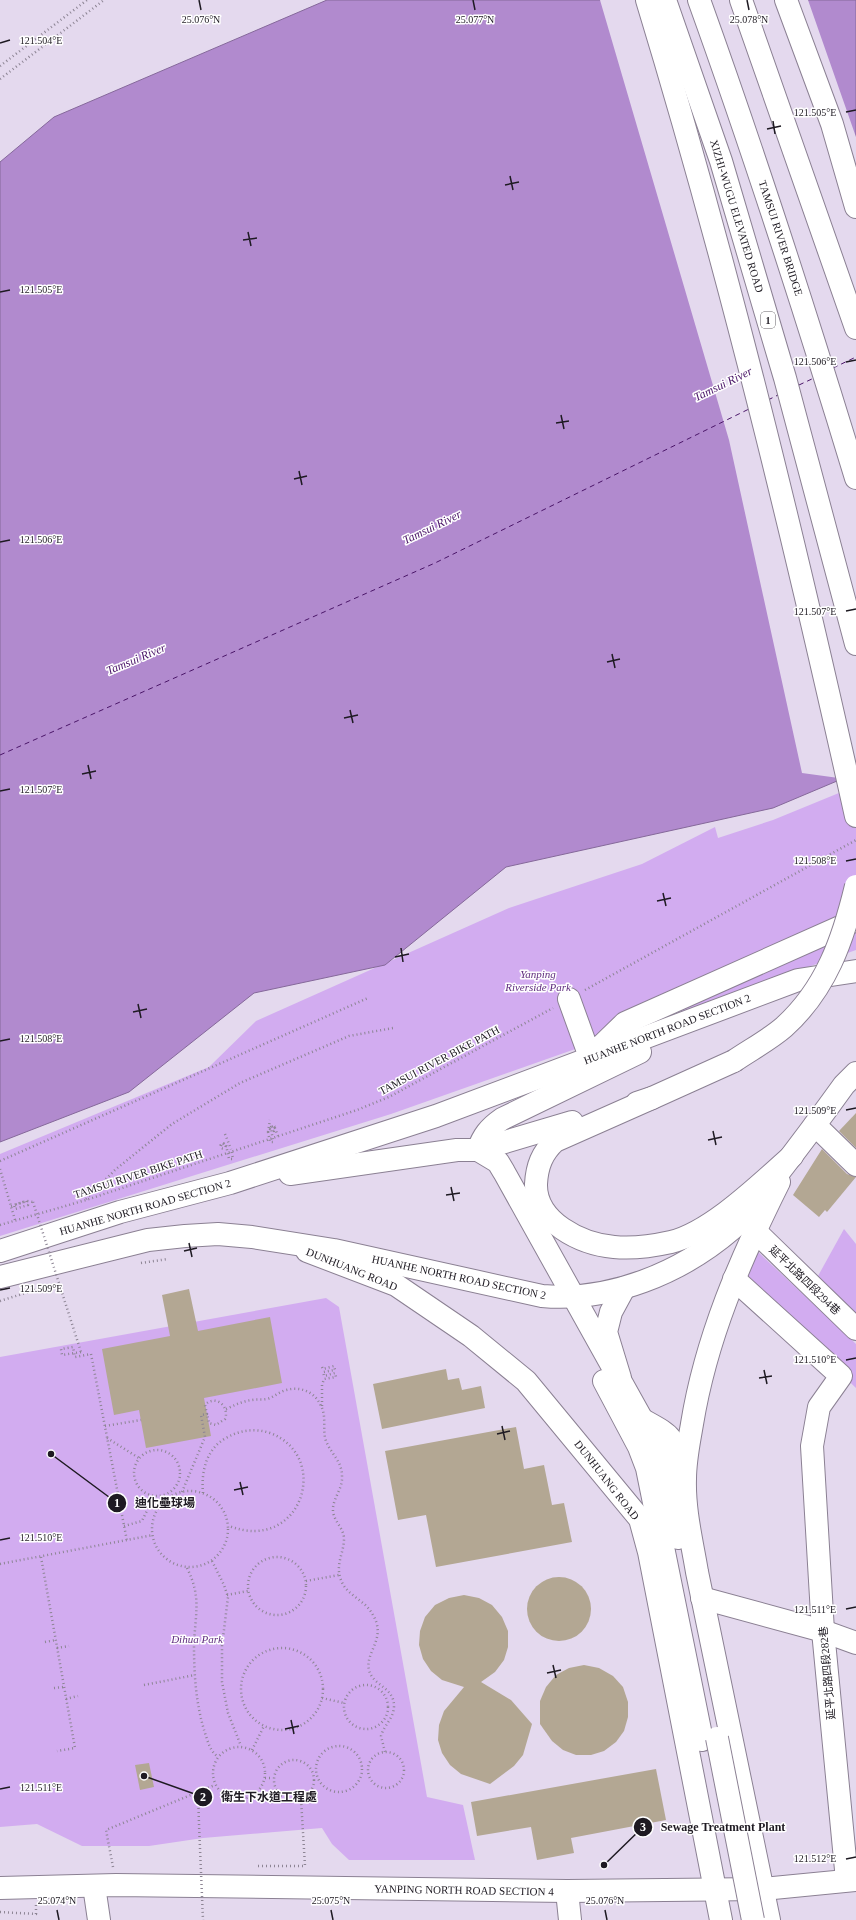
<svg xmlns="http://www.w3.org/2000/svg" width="856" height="1920" viewBox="0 0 856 1920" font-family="'Times New Roman','Noto Sans TC',serif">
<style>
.green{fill:#d2acf0}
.water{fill:#b18ace;stroke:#85689a}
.pier{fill:#e4d9ee}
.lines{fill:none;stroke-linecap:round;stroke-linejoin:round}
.ferry{stroke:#4a1568;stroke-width:1;stroke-dasharray:5 4;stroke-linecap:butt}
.building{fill:#b3a793}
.minor-casing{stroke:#8b8093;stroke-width:24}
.major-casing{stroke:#8b8093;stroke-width:24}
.highway-casing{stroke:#8b8093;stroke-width:24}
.path{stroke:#8d8594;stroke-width:2.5;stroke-dasharray:1 3;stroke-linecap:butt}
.minor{stroke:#fff;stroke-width:22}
.major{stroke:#fff;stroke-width:22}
.highway{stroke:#fff;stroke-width:22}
.minor-bridge-casing{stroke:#8b8093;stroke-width:24;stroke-linecap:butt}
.highway-bridge-casing{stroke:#8b8093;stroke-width:24;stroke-linecap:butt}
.path-bridge{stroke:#8d8594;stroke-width:2.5;stroke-dasharray:1 3;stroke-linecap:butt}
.minor-bridge{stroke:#fff;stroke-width:22}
.highway-bridge{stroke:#fff;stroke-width:22}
.ticks{fill:none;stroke:#1e1a22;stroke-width:1.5}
.labels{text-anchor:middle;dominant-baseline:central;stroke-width:3;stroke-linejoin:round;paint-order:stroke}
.shield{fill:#fff;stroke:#625f64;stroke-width:1}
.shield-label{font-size:10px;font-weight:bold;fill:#1e1a22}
.street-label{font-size:11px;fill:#1e1a22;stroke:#fff}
.park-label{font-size:11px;font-style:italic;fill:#5e2b7d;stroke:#fff}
.water-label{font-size:12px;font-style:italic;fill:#4a1568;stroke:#fff}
.ticks-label{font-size:10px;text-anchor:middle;fill:#1e1a22;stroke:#fff;stroke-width:3;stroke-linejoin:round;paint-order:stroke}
.leader{fill:none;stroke:#1e1a22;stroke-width:1.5}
.callout-dot{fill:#1e1a22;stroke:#fff;stroke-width:1.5}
.mark-label{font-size:12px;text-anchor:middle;font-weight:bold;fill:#fff}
.callout-label{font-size:12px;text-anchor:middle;font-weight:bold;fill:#1e1a22;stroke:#fff;stroke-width:3;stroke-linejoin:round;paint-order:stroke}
</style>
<rect width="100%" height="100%" fill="#e4d9ee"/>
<!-- green -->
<g class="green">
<polygon points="856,786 856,950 391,1114 0,1236 0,1154 209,1067 256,1021 509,908 642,864 715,827 718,838 773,820"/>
<polygon points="844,1229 856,1244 856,1314 818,1276"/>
<polygon points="757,1251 856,1344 856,1388 743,1279"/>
<polygon points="326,1298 339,1307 427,1797 463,1805 475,1860 349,1860 332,1844 322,1828 203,1838 149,1846 82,1846 37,1824 0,1827 0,1357"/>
</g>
<!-- water -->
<polygon class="water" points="327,0 856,0 856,773 773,808 506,867 385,965 254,993 129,1092 0,1142 0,162 54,117"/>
<!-- pier -->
<polygon class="pier" points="600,0 808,0 856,137 856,775 846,779 802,773 729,440"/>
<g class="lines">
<!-- ferry -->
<g class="ferry">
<polyline points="833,368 856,357"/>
<polyline points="799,385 814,378"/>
<polyline points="768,400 778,395"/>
<polyline points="0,755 435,563 749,409"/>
</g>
</g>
<!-- building -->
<g class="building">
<polygon points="856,1113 856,1148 839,1131"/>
<polygon points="822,1149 847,1174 856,1177 827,1212 825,1210 819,1217 793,1195"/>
<polygon points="189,1289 198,1331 270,1317 282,1383 204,1398 211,1436 146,1448 139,1410 114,1415 102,1349 170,1336 162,1295"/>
<polygon points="446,1369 448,1380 459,1378 462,1390 481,1386 485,1408 382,1429 373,1384"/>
<polygon points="516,1427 524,1469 544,1465 552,1505 564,1503 572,1542 436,1567 426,1515 398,1520 385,1451"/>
<circle cx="559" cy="1609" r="32"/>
<polygon points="464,1595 479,1598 492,1605 502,1617 508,1631 508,1647 504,1660 495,1672 481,1682 511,1700 532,1724 523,1755 514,1766 490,1784 461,1774 450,1765 442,1753 438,1740 439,1725 444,1711 464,1687 442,1680 431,1671 423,1659 419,1645 420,1631 425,1617 435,1605 449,1598"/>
<polygon points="584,1665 599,1668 613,1676 623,1687 628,1702 628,1717 624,1731 616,1742 604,1751 591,1755 576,1755 563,1750 552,1741 540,1724 540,1701 546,1687 556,1675 569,1668"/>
<polygon points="149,1763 154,1787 140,1790 135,1765"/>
<polygon points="656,1769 666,1820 571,1838 574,1853 537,1860 531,1827 477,1836 471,1802"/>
</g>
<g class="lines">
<!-- minor casing -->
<g class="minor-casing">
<g id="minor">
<polyline points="569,999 590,1057 625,1023 856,920"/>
<polyline points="815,1125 856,1165"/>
<polyline points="478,1150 498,1162 504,1172 654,1441 662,1461 678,1538"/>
<polyline points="755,1231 856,1329"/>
<polyline points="307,1251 396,1285 471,1336 526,1381 640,1519 649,1552 721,1920"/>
<polyline points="734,1279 841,1376 819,1407 812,1446 823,1631 847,1880"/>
<polyline points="604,1381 639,1447 647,1468 702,1740"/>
<path d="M643,1420C672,1436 674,1436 680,1469"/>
<polyline points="702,1598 823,1631 856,1643"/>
<polyline points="94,1886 99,1920"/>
<polyline points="0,1888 116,1885 567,1891 763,1889 856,1880"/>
<polyline points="567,1891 570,1920"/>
<path d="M769,1920L697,1572C692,1542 684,1510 685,1479C685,1460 689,1442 692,1424C706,1338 740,1260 779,1182"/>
</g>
</g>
<!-- major casing -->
<g class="major-casing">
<g id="major">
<path d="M290,1174L457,1150H478C483,1136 489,1128 502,1119L640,1052"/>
<polyline points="0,1251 120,1212 230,1183 436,1116 798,980 856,971"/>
<path d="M0,1277L148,1240L185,1236L218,1234L252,1237L334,1250L542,1296C610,1302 681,1273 732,1229C748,1215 761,1197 773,1180C797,1149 821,1117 844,1085L856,1073"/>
<polyline points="620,1378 606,1332 611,1312 624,1288"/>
</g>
</g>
<!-- highway casing -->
<g class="highway-casing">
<g id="highway">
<path d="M647,0C729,269 795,542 856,816"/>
<polyline points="665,0 721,161 785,378 856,644"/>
<path d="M699,0C756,158 807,317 856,478"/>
<polyline points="741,0 856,328"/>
<polyline points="786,0 832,124 856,207"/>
<path d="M652,1098L555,1141C542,1153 537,1166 536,1184C535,1222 581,1244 614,1247C633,1249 653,1246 671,1242C712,1232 761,1183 792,1156"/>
<polyline points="637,1103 652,1098 734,1061"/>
<polyline points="478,1150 572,1122"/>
</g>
</g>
<!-- path -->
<g class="path">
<polyline points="0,66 87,0"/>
<polyline points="0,79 104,0"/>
<polyline points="585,990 856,840"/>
<polyline points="275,1127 274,1131 270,1129 271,1127 274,1126 278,1136"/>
<polyline points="268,1132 270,1120"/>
<polyline points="225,1134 231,1149"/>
<circle cx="223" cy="1146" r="2.5"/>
<polyline points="0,1161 368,998"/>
<polyline points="0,1169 15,1220"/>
<polyline points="86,1199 116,1169 172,1124 240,1083 349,1036 393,1028"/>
<polyline points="11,1206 26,1201 28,1205 15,1209 14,1205 27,1201 33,1202"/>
<polyline points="0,1225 86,1200 357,1110 389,1097 553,1008"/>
<polyline points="141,1263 168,1259"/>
<polyline points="0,1301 44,1287"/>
<polyline points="81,1352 62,1355 61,1349 73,1347 75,1357 91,1354 127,1541"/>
<polyline points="322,1406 322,1385 324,1379 336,1377 335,1373 324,1376 323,1372 335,1370 334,1366 323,1369 322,1367"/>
<path d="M226,1409C235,1405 243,1401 252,1400C257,1399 262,1400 267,1399C274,1397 279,1392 286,1390C301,1386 315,1392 321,1406C327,1417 322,1430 326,1441C331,1454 342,1461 342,1476C343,1489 332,1499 333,1511C334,1522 344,1528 344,1539C344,1552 336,1563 340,1577C345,1596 365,1599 373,1615C387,1639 365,1651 369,1670C373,1686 394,1687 394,1706C394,1718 384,1725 381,1736L385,1752"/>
<polyline points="105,1426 141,1420"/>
<polyline points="107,1438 139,1458"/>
<circle cx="157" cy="1473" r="23"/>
<circle cx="190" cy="1529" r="38"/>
<path d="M182,1492L205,1437L201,1415L207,1414L205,1405C215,1394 230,1406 225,1419L216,1425L209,1423L207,1414"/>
<path d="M203,1493C201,1472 206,1449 226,1438C240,1430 255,1428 270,1433C332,1456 302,1554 229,1526"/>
<polyline points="124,1526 142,1521 154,1496"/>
<circle cx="277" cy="1586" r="29"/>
<polyline points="41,1557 75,1748 57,1751"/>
<polyline points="212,1561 224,1585 228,1597 222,1646 222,1682 228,1713 241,1746"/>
<polyline points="0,1564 153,1535"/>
<path d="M187,1568C202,1598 195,1614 194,1645C194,1675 196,1705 205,1733C208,1742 210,1751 218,1757"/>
<polyline points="306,1581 339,1575"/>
<polyline points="227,1595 248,1591"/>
<polyline points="45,1642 56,1640"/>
<circle cx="282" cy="1689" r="41"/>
<polyline points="57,1648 69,1646"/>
<circle cx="366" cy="1707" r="22"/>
<polyline points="144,1685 195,1675"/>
<polyline points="54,1688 64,1687"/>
<polyline points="322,1698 344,1703"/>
<polyline points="66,1699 78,1696"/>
<circle cx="339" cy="1769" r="23"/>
<circle cx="239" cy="1773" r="26"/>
<polyline points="252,1750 264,1726"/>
<circle cx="386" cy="1770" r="18"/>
<circle cx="294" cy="1780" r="20"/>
<polyline points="265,1778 273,1778"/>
<polyline points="198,1792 199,1824"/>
<polyline points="258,1866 305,1866 301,1799"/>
<polyline points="113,1867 106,1830 215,1785"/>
<polyline points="0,1912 36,1914 36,1905"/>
</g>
<!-- minor -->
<use href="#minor" class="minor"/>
<!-- major -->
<use href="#major" class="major"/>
<!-- highway -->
<use href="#highway" class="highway"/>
<!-- minor-bridge casing -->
<g class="minor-bridge-casing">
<polyline id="minor-bridge" points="717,1738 753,1920"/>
</g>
<!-- highway-bridge casing -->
<g class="highway-bridge-casing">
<path id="highway-bridge" d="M734,1061C750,1050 769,1040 784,1027C826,989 843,940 856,886"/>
</g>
<!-- path-bridge -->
<g class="path-bridge">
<polyline points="268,1132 270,1142 273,1142 271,1127 274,1126 275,1127"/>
<polyline points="221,1146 222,1143 226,1145 229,1159 233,1159 231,1149"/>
<polyline points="33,1202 81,1352"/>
<polyline points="199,1824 203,1920"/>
</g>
<!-- minor-bridge -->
<use href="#minor-bridge" class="minor-bridge"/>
<!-- highway-bridge -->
<use href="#highway-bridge" class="highway-bridge"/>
</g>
<!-- ticks -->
<path class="ticks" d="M199,0L201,10M473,0L475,10M747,0L749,10M0,43L10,40M846,112L856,110M773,121L775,134M767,129L781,126M510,176L513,190M505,185L519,182M248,232L251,246M243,240L257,238M0,292L10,290M846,362L856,360M561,415L564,429M556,423L569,421M299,471L302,485M294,479L307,476M0,542L10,540M846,611L856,609M612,654L615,668M607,662L620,659M350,710L353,723M344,718L358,715M88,765L91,779M82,774L96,771M0,791L10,789M846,861L856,859M663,893L666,906M657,901L671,898M401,948L403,962M395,957L409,954M138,1004L141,1018M133,1012L147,1009M0,1041L10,1039M846,1110L856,1108M713,1131L716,1145M708,1140L722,1137M451,1187L454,1201M446,1195L460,1193M189,1243L192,1257M184,1251L197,1248M0,1290L10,1288M846,1360L856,1358M764,1370L767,1384M759,1378L772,1376M502,1426L505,1440M497,1434L510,1431M240,1482L243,1495M234,1490L248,1487M0,1540L10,1538M846,1609L856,1607M553,1665L556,1678M547,1673L561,1670M291,1720L294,1734M285,1729L299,1726M0,1789L10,1787M846,1859L856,1857M57,1910L59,1920M331,1910L333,1920M605,1910L607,1920"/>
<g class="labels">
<!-- shield labels -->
<rect class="shield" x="761" y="312" width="14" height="16" rx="3"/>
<g class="shield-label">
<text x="768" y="320">1</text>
</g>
<!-- street labels -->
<g class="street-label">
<text transform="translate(737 216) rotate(73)">XIZHI-WUGU ELEVATED ROAD</text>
<text transform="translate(781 238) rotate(72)">TAMSUI RIVER BRIDGE</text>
<text transform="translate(667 1029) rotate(-21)">HUANHE NORTH ROAD SECTION 2</text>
<text transform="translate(439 1060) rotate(-28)">TAMSUI RIVER BIKE PATH</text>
<text transform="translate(138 1174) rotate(-18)">TAMSUI RIVER BIKE PATH</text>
<text transform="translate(145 1207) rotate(-16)">HUANHE NORTH ROAD SECTION 2</text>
<text transform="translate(352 1269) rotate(22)">DUNHUANG ROAD</text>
<text transform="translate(459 1277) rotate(12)">HUANHE NORTH ROAD SECTION 2</text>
<text transform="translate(805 1280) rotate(44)">延平北路四段294巷</text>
<text transform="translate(607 1480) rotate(52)">DUNHUANG ROAD</text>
<text transform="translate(827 1673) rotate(-95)">延平北路四段282巷</text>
<text transform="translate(464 1890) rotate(1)">YANPING NORTH ROAD SECTION 4</text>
</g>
<!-- park labels -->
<g class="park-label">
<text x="538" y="974">Yanping<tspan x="538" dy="13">Riverside Park</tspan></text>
<text x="197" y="1639">Dihua Park</text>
</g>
<!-- water labels -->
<g class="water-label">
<text transform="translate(723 384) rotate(-26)">Tamsui River</text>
<text transform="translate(432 527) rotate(-26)">Tamsui River</text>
<text transform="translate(136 659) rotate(-23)">Tamsui River</text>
</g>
</g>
<g class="ticks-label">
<text x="201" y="23">25.076°N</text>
<text x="475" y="23">25.077°N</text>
<text x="749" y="23">25.078°N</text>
<text x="41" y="44">121.504°E</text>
<text x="815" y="116">121.505°E</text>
<text x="41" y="293">121.505°E</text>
<text x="815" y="365">121.506°E</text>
<text x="41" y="543">121.506°E</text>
<text x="815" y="615">121.507°E</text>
<text x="41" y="793">121.507°E</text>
<text x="815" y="864">121.508°E</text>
<text x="41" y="1042">121.508°E</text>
<text x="815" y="1114">121.509°E</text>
<text x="41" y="1292">121.509°E</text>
<text x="815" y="1363">121.510°E</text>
<text x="41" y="1541">121.510°E</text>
<text x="815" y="1613">121.511°E</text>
<text x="41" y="1791">121.511°E</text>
<text x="815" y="1862">121.512°E</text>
<text x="57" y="1904">25.074°N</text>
<text x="331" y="1904">25.075°N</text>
<text x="605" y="1904">25.076°N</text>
</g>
<!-- callouts -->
<path class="leader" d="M51 1454L117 1503M144 1776L203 1797M604 1865L643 1827"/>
<g class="callout-dot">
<circle cx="51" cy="1454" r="4"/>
<circle cx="144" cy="1776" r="4"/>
<circle cx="604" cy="1865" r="4"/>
<circle cx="117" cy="1503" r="10"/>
<circle cx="203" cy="1797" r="10"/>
<circle cx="643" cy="1827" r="10"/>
</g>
<g class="mark-label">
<text x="117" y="1507">1</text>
<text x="203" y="1801">2</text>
<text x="643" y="1831">3</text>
</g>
<g class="callout-label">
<text x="165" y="1507">迪化壘球場</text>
<text x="269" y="1801">衛生下水道工程處</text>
<text x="723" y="1831">Sewage Treatment Plant</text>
</g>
</svg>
